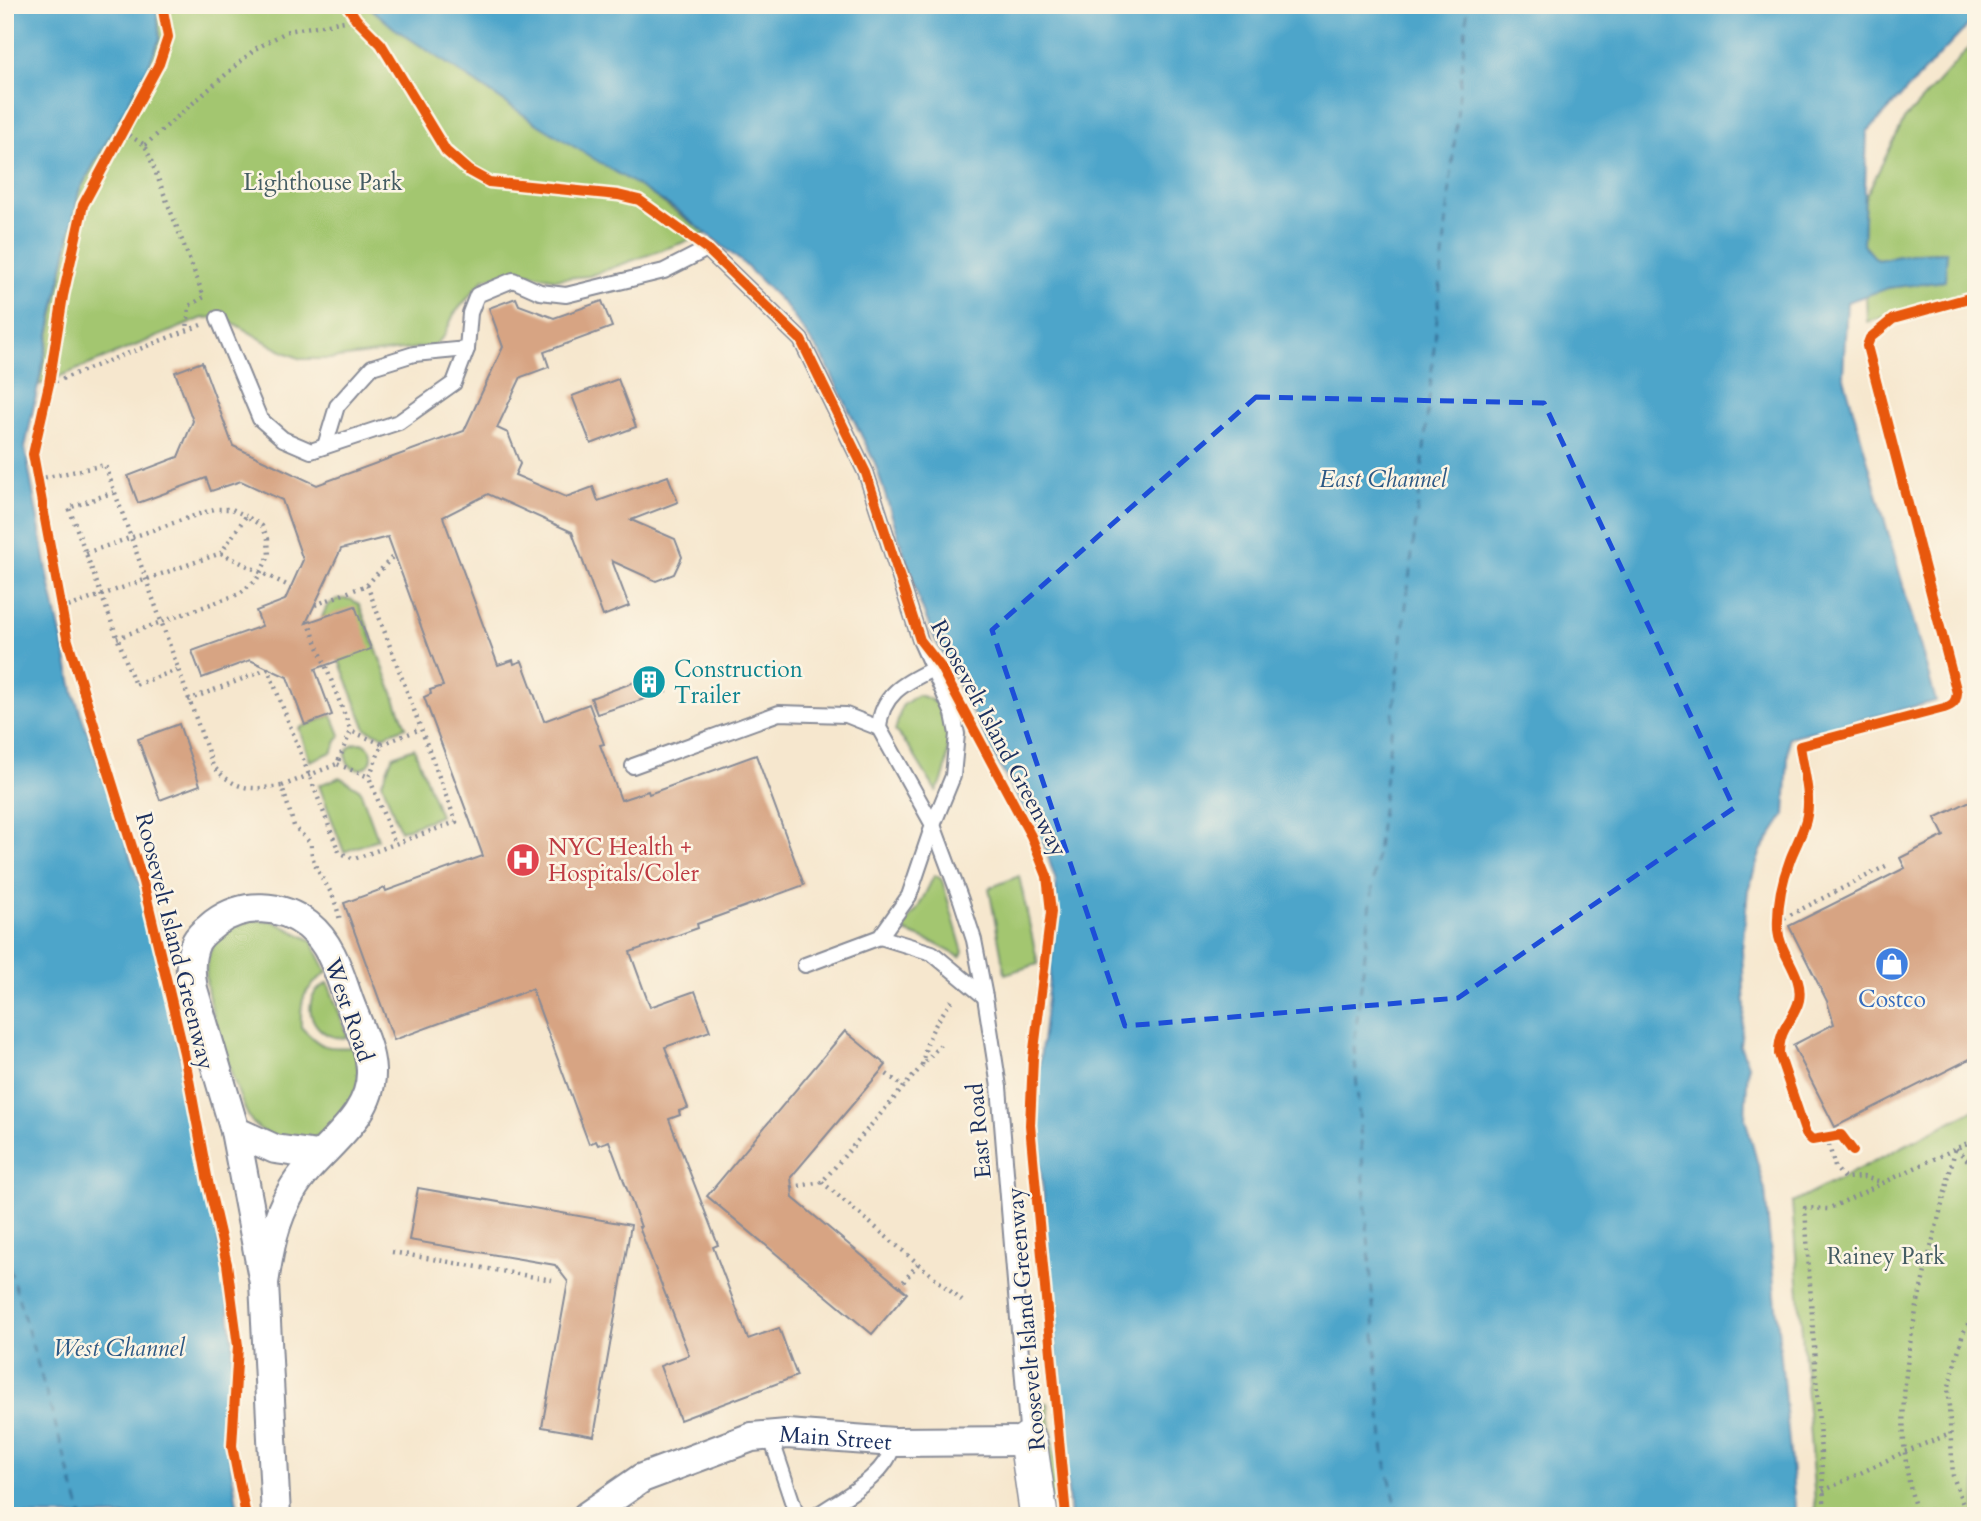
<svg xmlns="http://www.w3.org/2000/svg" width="1981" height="1521" viewBox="0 0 1981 1521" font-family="Cardo,serif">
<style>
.green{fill:#a3c670;stroke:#5f7a67;stroke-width:2}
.water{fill:#4da5ca;stroke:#346a94;stroke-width:2}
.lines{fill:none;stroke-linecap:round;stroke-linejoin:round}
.ferry{stroke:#2c5884;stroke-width:2;stroke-dasharray:9 7;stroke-linecap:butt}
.building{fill:#d7a483}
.service-casing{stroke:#888b96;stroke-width:18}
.minor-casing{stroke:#888b96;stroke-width:32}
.tertiary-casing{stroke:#888b96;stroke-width:40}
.path{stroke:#888b96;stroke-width:4.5;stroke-dasharray:2 5;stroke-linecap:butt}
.service{stroke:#fff;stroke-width:14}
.minor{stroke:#fff;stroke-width:28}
.tertiary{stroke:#fff;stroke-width:37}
.cycleway-casing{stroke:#fcf5e5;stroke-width:15}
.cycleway{stroke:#e8590c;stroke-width:10}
.marked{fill:none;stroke:#1d4ed8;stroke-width:5;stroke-dasharray:14 9;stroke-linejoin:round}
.labels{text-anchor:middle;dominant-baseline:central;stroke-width:5;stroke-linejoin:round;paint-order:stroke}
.park-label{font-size:23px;fill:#445c63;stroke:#fcf5e5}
.culture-label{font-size:23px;fill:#0d838f;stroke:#fcf5e5;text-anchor:start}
.street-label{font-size:23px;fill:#1b2f5e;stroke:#fcf5e5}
.health-label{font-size:23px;fill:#be3a42;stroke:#fcf5e5;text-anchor:start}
.shop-label{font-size:23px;fill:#366cbe;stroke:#fcf5e5}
.water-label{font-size:24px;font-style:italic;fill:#2c5884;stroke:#fcf5e5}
</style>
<rect width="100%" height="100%" fill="#fcf5e5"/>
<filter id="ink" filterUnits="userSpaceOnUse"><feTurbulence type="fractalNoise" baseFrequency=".0143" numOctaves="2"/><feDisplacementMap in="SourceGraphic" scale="14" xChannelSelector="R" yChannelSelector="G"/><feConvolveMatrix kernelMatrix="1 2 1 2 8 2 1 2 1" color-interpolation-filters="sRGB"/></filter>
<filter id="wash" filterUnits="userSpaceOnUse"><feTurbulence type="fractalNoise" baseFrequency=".00686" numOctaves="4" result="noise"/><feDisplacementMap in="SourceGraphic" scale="28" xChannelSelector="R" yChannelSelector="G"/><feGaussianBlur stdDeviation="1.57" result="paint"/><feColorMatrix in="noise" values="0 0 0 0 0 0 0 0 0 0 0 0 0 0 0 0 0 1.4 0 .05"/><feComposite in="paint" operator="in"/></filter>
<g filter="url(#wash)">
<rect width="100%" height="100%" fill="#f6e7ce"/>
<!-- green -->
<g class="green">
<polygon points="156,5 367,5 394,28 539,125 627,177 707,234 589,276 555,279 518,271 484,279 454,314 444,336 434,346 330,359 301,359 280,350 223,317 203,318 39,385 79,191 148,67 160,38"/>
<polygon points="1976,40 1976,292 1867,322 1866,295 1888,288 1944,281 1947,252 1918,253 1877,260 1863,244 1865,198 1904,120"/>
<polygon points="337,599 350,599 359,604 406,727 383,736 366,729 322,617 327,606"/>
<path d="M917,695C926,697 936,700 941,709C952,728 950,774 936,791L909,747L895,731L902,706Z"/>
<polygon points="332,715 340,735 332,752 310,761 299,728"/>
<circle cx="359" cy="756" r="13"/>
<polygon points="414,748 440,816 400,831 382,782 393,756"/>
<polygon points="340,777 360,790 378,839 344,852 319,785"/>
<polygon points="934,876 937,876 942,880 963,952 960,957 932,942 903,931 904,926 918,908"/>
<polygon points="1019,876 1038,964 1005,974 989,888"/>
<path d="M253,920L273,921L311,940L327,972C303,992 300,996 301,1027C321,1048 325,1049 354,1047C363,1087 359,1087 338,1121C331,1132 314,1139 301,1140C284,1142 266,1136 253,1123C240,1109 210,1009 207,987C205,972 206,958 213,945C220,931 239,925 253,920Z"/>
<path d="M328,983L348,1037C324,1043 300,1016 315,993C317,989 323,986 328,983Z"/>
<polygon points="1976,1109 1976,1516 1816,1516 1792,1203"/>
<polygon points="1038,1403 1048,1403 1062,1516 1052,1516"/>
</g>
<!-- water -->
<g class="water">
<polygon points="5,5 156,5 160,38 148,67 79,191 25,448 49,581 74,694 149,911 217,1229 233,1342 229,1454 239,1516 5,1516"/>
<path d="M367,5H1976V17L1867,132L1863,244L1877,260L1918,253L1947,252L1945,281L1888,288L1847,302L1843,374L1936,701L1789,737L1785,815L1761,851L1748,890L1742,950L1745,1009L1740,1045L1748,1065L1745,1118L1765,1190L1796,1516H1070C1061,1410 1051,1305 1044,1199C1041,1167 1035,1135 1035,1103L1056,921V881L1045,848L997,761L934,637L920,603L875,463L824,359L785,305L742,262L677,210L539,125L394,28Z"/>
</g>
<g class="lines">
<!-- ferry -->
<g class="ferry">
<polyline points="5,1252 82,1516"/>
<polyline points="1399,1516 1384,1455 1354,1046 1422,470 1468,5"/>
</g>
</g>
<g id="blocks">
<!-- building -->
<g class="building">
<polygon points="516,298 519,305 554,318 602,301 612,327 544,352 549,367 521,377 497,428 508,433 520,464 515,475 566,497 593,487 598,501 668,476 678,502 631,520 675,539 682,557 674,574 656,581 612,561 629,606 603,616 572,532 488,494 443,517 498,665 513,660 514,664 522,661 544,721 589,704 604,744 600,745 621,800 648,791 649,794 756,755 804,885 697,924 698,928 630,952 650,1007 695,991 710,1031 665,1047 688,1108 679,1111 680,1115 669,1119 718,1245 713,1247 748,1339 779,1328 797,1376 680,1420 660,1366 689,1355 639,1227 641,1227 609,1141 598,1145 596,1141 589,1144 532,989 394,1040 344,903 385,888 386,891 483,856 424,697 431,694 430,690 443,686 388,537 341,549 306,623 355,606 371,649 315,669 332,715 305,725 287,677 250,660 202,678 192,651 262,626 256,611 285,600 303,560 282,500 241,481 211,491 206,478 138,503 128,476 178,457 193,421 175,372 202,362 233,446 317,485 464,431 503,347 489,308"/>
<polygon points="618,379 636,427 591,444 572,396"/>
<polygon points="659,673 666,692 597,714 591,698"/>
<polygon points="179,724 200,785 160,800 138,739"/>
<polygon points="1976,798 1976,1056 1835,1127 1793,1045 1834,1024 1827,1001 1789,926 1905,868 1900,858 1944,836 1935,818"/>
<polygon points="845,1031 886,1065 791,1177 793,1198 907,1293 872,1334 707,1196"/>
<polygon points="418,1188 631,1225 594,1436 542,1427 568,1282 555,1265 409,1240"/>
</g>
</g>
</g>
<g filter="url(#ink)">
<use href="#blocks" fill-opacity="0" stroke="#888b96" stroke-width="2"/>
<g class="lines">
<!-- service casing -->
<g class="service-casing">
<g id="service">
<polyline points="218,318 260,419 283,439 311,451 399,422 454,383 467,349 470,313 477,295 513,280 540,292 566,295 664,271 707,249 801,340 866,473 920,640 953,714 957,734 953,776 933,825 909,896 880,937 805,965"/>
<polyline points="325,446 337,406 372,367 414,354 467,349"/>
<path d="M931,670C904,683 881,695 879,728L933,825L961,900L974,940L985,997L999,1087L1028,1440"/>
<polyline points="633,766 779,713 846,715 879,728"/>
<polyline points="880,937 932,953 985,997"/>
<polyline points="770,1435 797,1516"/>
<path d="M816,1516C843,1497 887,1477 894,1442"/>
</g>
</g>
<!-- minor casing -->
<g class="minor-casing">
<g id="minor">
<polyline points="235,1131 275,1149 318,1155"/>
<path d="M264,1283C269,1250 274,1221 291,1192C314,1150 373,1122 371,1070C370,1048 358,1025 350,1004C340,977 333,945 308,925C281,904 243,902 215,923C208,929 200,934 196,942C189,957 190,974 193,989L235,1131L264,1283L276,1516"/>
<path id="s1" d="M587,1516L642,1478L752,1437L787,1434L894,1442L1028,1441"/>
</g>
</g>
<!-- tertiary casing -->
<g class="tertiary-casing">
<polyline id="tertiary" points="1028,1441 1039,1516"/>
</g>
<!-- path -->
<g class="path">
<polyline points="1972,64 1976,59"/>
<polyline points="123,132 145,145 204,297 189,306 187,330"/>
<polyline points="145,145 255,49 288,31 356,19"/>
<polyline points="1882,330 1893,319 1976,296"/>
<polyline points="49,384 201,325"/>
<path d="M38,479L105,465L213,766C236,791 249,790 282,786L294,826L311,844C311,867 324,878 333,897C336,904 338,912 340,920"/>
<polyline points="114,492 69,508 135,685 177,670"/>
<polyline points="86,553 214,509 232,509 246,516"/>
<polyline points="221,553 291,587"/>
<polyline points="367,585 395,554"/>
<polyline points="315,605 367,585 456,822 395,844 369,777"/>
<polyline points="62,609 221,553 246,516 262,526 268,539 269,556 257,579 239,594 117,638"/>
<polyline points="308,621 351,731"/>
<polyline points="188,700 268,669 339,852 354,859 395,844"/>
<polyline points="382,744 421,729"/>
<polyline points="282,786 337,764 351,731 382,744 369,777 337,764"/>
<polyline points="1778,921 1888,865"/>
<path d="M922,1065C928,1031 935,1026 953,998"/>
<polyline points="881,1070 904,1087"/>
<polyline points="1827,1138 1835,1167 1844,1178 1863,1177 1882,1182"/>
<polyline points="1956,1149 1976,1168"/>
<polyline points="822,1182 962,1301"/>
<polyline points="792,1187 822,1182 940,1045"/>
<polyline points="392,1252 552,1280"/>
<polyline points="899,1287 918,1264"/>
<polyline points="1823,1491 1904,1452 1950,1434"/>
<polyline points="1825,1516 1805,1208 1828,1209 1976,1139"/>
<path d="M1918,1516C1878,1396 1930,1267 1955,1149"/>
<polyline points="1967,1516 1953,1476 1948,1390 1963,1333 1976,1310"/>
</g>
<!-- service -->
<use href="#service" class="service"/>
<!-- minor -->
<use href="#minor" class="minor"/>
<!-- tertiary -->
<use href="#tertiary" class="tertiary"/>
<!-- cycleway casing -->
<g class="cycleway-casing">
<g id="cycleway">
<polyline points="162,5 168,37 159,64 83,205 63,296 49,384 33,454 67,638 143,882 184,1053 208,1182 227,1264 238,1346 232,1446 246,1516"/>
<polyline points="347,5 356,19 381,44 446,151 469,171 489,182 618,195 639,200 707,249 801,340 866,473 920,640 940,666 1031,836 1047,876 1051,912 1033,1058 1030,1125 1066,1516"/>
<path d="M1853,1151L1841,1135L1812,1140L1806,1134L1779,1054C1779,1026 1794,1021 1799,1000C1804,974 1779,954 1778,929C1777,906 1782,881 1790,860C1795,846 1805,830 1807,815C1811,793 1803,768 1800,746L1944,708C1953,705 1956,702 1957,693L1867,346L1870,338L1893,319L1976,296"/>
</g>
</g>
<!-- cycleway -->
<use href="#cycleway" class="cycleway"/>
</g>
</g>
<!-- marked area -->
<path class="marked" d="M1256,397L1544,403L1734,808L1458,998L1125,1026L992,630Z"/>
<!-- icons -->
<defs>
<g id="building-disc" transform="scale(1.75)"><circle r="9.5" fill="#0f9aa8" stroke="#fcf5e5"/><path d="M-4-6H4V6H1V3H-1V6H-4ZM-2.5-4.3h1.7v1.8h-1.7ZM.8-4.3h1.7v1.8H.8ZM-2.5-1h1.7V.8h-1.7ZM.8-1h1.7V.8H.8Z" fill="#fff"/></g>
<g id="hospital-disc" transform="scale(1.75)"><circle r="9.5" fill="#e0444e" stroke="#fcf5e5"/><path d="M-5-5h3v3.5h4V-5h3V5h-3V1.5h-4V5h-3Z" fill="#fff"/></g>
<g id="shop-disc" transform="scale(1.75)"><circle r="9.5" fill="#3f7fe0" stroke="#fcf5e5"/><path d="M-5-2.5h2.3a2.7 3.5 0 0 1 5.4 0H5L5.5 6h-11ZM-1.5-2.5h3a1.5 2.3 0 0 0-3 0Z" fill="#fff"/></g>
</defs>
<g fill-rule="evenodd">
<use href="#building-disc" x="649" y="682"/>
<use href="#hospital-disc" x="523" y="860"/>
<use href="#shop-disc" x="1892" y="964"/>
</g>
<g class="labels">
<!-- park labels -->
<g class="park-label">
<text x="323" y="182">Lighthouse Park</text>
<text x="1886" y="1256">Rainey Park</text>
</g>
<!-- culture labels -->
<g class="culture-label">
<text x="674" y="669">Construction<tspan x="674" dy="26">Trailer</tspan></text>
</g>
<!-- street labels -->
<g class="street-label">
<text transform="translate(999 738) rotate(62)">Roosevelt Island Greenway</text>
<text transform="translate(175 941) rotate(76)">Roosevelt Island Greenway</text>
<text transform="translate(349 1010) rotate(71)">West Road</text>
<text transform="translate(979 1131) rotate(-95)">East Road</text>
<text transform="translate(1026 1319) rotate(-95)">Roosevelt Island Greenway</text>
<text stroke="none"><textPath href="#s1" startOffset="268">Main Street</textPath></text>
</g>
<!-- health labels -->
<g class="health-label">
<text x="548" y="847">NYC Health +<tspan x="548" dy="26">Hospitals/Coler</tspan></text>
</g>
<!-- shop labels -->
<g class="shop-label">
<text x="1892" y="999">Costco</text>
</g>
<!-- water labels -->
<g class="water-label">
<text x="1383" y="479">East Channel</text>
<text x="119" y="1348">West Channel</text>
</g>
</g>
<!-- margin -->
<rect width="1981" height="1521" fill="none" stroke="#fcf5e5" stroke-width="28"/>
</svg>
